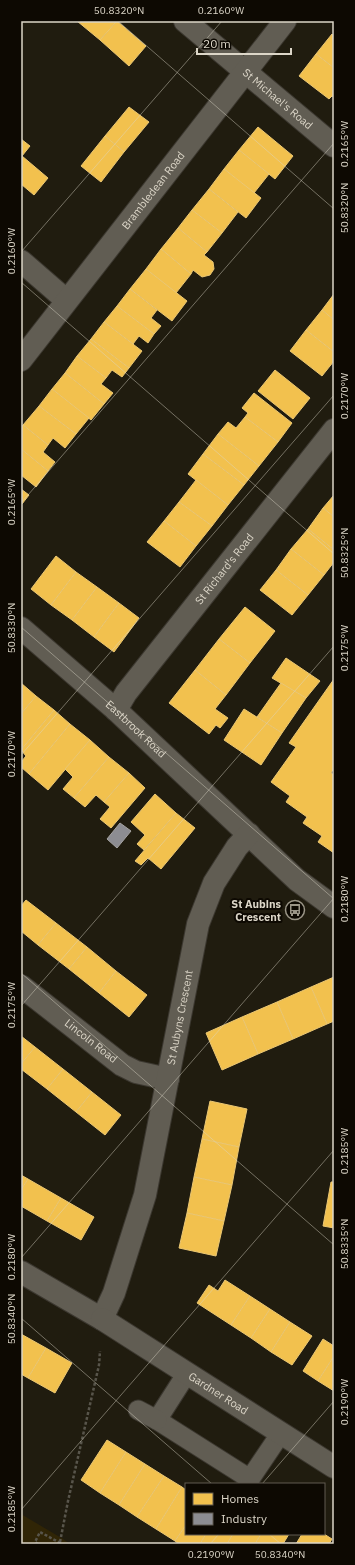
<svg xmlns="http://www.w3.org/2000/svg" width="355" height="1565" viewBox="0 0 355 1565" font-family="'IBM Plex Sans',sans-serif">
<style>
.built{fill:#302506}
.homes{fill:#f2c14e;stroke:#ebc773}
.industry{fill:#8d8d92;stroke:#a5a3a2}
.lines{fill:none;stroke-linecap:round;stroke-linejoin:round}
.service-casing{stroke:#3c3830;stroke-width:21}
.minor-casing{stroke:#3c3830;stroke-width:24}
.tertiary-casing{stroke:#3c3830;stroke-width:24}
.path{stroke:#58554b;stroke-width:2.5;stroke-dasharray:3 2;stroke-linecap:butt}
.service{stroke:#615d53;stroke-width:19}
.minor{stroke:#615d53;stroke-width:22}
.tertiary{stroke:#615d53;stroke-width:22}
.ticks{fill:none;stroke:#dcd6c8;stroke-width:1;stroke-opacity:0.45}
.labels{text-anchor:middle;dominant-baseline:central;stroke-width:4;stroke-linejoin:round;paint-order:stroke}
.street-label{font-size:11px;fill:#dcd6c8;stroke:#0d0902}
.poi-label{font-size:11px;font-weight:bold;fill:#dcd6c8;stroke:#0d0902;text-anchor:end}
.neatline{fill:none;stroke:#dcd6c8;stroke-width:1.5}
.ticks-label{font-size:10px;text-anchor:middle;fill:#dcd6c8}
</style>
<rect width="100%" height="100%" fill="#201c0f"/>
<!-- built -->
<polygon class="built" points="21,1514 63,1539 70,1544 21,1544"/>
<!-- homes -->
<g class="homes">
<polygon points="77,21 117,21 100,40"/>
<polygon points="117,21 146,46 129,66 100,40"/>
<polygon points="332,34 334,36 334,68 316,54"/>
<polygon points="316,54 334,68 334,97 332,96 329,99 299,76"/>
<polygon points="129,107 149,122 124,152 105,136"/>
<polygon points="258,127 293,156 275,179 239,150"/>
<polygon points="105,136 124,152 101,182 81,166"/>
<polygon points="21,139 30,146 22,156 48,178 34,195 21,184"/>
<polygon points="239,150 269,174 254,193 224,169"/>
<polygon points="224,169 261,198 246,218 209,189"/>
<polygon points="209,189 238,212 222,233 192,210"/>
<polygon points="192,210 222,233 207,252 178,228"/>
<polygon points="178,228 207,252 204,255 213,262 214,269 210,275 202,277 193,270 191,274 161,249"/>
<polygon points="161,249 191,274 176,293 146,269"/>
<polygon points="146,269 187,301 172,321 130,289"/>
<polygon points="130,289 157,310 151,318 161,326 154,334 117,306"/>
<polygon points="334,294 334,320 322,310"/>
<polygon points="117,306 154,334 148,343 139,336 133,344 104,322"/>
<polygon points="322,310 334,320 334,352 306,330"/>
<polygon points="104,322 142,351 129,368 91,339"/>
<polygon points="306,330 334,352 334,361 322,376 290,351"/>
<polygon points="91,339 129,368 122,377 112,370 106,378 77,356"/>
<polygon points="77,356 106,378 101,384 113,393 104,404 65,373"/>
<polygon points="275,370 310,398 293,419 258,391"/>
<polygon points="65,373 104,404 91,420 52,389"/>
<polygon points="52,389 89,418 76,434 39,406"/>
<polygon points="254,393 292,423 278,442 245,417 248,413 242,408"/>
<polygon points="39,406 76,434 65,448 53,438 48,445 23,425"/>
<polygon points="245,417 278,442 259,466 218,434 228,422 236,428"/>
<polygon points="23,425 48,445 43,452 55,462 48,471 21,449 21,428"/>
<polygon points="218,434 259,466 244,485 203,454"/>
<polygon points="21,449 48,471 36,487 21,475"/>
<polygon points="203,454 244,485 228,505 188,474"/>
<polygon points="196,480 228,505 212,526 179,502"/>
<polygon points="21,489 29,495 22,504 21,503"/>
<polygon points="334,495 334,517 323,508"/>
<polygon points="179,502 212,526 196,546 164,521"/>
<polygon points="323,508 334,517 334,550 308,529"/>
<polygon points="164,521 196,546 180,567 147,542"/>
<polygon points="308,529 334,550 334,562 324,575 291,549"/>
<polygon points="291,549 324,575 308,595 276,570"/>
<polygon points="56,556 76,572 51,605 31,589"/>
<polygon points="276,570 308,595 292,615 260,590"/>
<polygon points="76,572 97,587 72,620 51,605"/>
<polygon points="97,587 119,603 94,637 72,620"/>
<polygon points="119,603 139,618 114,652 94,637"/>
<polygon points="245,607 275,631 250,663 219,639"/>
<polygon points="219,639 250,663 226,695 195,670"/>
<polygon points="286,658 320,681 306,698 272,678"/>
<polygon points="195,670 226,695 215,709 228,718 220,728 216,725 209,734 169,703"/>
<polygon points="334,679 334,768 331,773 334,775 334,853 318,842 322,836 303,823 307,817 286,802 290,796 271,782 296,747 289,743"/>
<polygon points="21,683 36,696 21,714"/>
<polygon points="281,683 306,698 282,733 257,717"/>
<polygon points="36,696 54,710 21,750 21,714"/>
<polygon points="244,709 282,733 261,765 224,740"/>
<polygon points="54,710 70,724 29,774 21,767 21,762 26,756 21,750"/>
<polygon points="70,724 90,740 48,790 29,774"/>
<polygon points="90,740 109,757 74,798 63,789 73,777 65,769"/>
<polygon points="109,757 129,773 104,802 96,795 85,807 74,798"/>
<polygon points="129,773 145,788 111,828 100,819 110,807 104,802"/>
<polygon points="155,794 176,813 144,850 137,844 145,835 131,822"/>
<polygon points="176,813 195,828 161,869 148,858 141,865 135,861"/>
<polygon points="26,900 56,923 38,945 21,931 21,906"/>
<polygon points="56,923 87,947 69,969 38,945"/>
<polygon points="87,947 116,971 99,993 69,969"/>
<polygon points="116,971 147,995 129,1017 99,993"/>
<polygon points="334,977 334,1021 327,1024 311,987"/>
<polygon points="311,987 327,1024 293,1039 277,1002"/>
<polygon points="277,1002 293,1039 258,1054 242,1017"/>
<polygon points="242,1017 258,1054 222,1070 206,1033"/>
<polygon points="21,1036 35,1047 21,1064"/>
<polygon points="35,1047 63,1069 47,1089 21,1069 21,1064"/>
<polygon points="63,1069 92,1092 76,1112 47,1089"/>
<polygon points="92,1092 121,1115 105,1135 76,1112"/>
<polygon points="210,1101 247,1109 239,1147 202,1139"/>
<polygon points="202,1139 239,1147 232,1185 194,1177"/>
<polygon points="21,1175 28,1179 21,1190"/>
<polygon points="194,1177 232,1185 224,1221 187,1213"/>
<polygon points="28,1179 61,1198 47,1221 21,1206 21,1190"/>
<polygon points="331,1182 334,1182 334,1228 323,1226"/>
<polygon points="61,1198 94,1217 81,1240 47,1221"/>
<polygon points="187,1213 224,1221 216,1256 179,1248"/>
<polygon points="225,1280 250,1296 231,1325 197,1303 209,1285 218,1291"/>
<polygon points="250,1296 270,1309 251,1338 231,1325"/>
<polygon points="270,1309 290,1322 271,1352 251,1338"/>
<polygon points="290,1322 312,1336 292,1365 271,1352"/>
<polygon points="21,1334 46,1348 28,1378 21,1374"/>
<polygon points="323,1339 334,1346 334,1356 318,1381 303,1371"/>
<polygon points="46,1348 72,1363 55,1393 28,1378"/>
<polygon points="334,1356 334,1391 318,1381"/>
<polygon points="107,1440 126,1452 100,1493 81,1480"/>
<polygon points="126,1452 145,1464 119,1505 100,1493"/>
<polygon points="145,1464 164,1476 137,1517 119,1505"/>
<polygon points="164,1476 182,1487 156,1529 137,1517"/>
<polygon points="182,1487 186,1490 186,1525 175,1541 156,1529"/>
<polygon points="186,1525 186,1534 206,1534 200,1544 179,1544 175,1541"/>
<polygon points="206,1534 233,1534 227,1544 200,1544"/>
<polygon points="233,1534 261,1534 255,1544 227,1544"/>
<polygon points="261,1534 289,1534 283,1544 255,1544"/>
<polygon points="302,1534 324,1534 332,1539 329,1544 296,1544"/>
</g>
<!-- industry -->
<polygon class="industry" points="120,823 131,831 117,848 107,839"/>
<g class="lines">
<!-- service casing -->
<g class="service-casing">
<g id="service">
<polyline points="187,1373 157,1420 250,1479 281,1433"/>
<polyline points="138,1410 157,1420"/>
</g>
</g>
<!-- minor casing -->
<g class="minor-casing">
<g id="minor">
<path id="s1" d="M185,21L334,146"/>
<polyline points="21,261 66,300"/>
<path id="s2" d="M21,360L285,21"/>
<path id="s3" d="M21,628L116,710L297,880L334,907"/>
<path id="s4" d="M116,710L126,693L334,430"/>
<path id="s5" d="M21,986L122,1065L136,1072L168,1079"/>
<path id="s6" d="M21,1272L102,1319L114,1293L145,1195L198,924L214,883L237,847L249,834"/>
</g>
</g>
<!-- tertiary casing -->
<g class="tertiary-casing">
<g id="tertiary">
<path id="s7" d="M102,1319L334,1467"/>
</g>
</g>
<!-- path -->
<g class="path">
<polyline points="60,1542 68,1501 99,1365 100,1351"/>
<polyline points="38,1544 35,1542 40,1532 62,1544"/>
</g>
<!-- service -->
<use href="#service" class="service"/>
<!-- minor -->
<use href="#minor" class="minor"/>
<!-- tertiary -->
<use href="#tertiary" class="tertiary"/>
</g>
<!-- ticks -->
<path class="ticks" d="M118,21L334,209M21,252L222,21M21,282L334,554M21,503L334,143M21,627L334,899M21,755L334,395M21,973L334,1245M21,1006L334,646M21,1258L334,898M21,1318L212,1484M262,1484L334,1401M21,1510L334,1150M269,1534L281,1544M210,1544L219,1534"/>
<!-- icons -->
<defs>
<g id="bus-ring" transform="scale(1)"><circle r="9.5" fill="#0d0902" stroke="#9a9587" stroke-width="1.5"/><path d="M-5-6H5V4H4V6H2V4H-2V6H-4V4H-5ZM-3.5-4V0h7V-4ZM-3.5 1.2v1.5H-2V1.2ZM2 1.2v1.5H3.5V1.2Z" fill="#9a9587"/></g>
</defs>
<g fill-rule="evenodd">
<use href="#bus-ring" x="295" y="910"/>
</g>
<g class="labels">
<!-- street labels -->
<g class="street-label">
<text stroke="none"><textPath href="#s1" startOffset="121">St Michael's Road</textPath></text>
<text stroke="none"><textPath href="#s2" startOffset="215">Brambledean Road</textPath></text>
<text stroke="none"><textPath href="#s4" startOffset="178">St Richard's Road</textPath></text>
<text stroke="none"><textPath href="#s3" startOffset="153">Eastbrook Road</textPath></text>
<text stroke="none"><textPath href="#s6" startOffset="406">St Aubyns Crescent</textPath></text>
<text stroke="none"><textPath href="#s5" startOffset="89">Lincoln Road</textPath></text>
<text stroke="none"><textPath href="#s7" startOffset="138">Gardner Road</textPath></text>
</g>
<!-- poi labels -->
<g class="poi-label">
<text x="281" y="904">St Aubins<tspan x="281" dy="13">Crescent</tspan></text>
</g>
</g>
<!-- border -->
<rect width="355" height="1565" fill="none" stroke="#0d0902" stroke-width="44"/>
<!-- legend -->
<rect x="185" y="1483" width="140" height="52" fill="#0d0902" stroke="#605b51"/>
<rect x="193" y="1493" width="20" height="12" fill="#f2c14e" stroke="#605b51"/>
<text x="221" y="1503" font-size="12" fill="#dcd6c8">Homes</text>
<rect x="193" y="1513" width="20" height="12" fill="#8d8d92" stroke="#605b51"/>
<text x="221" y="1523" font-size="12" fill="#dcd6c8">Industry</text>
<!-- scale -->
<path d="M197 48v6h94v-6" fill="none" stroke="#dcd6c8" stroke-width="2"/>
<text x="203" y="48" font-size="12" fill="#dcd6c8" stroke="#0d0902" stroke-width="3" paint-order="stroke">20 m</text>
<rect x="22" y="22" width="311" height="1521" class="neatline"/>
<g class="ticks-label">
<text x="119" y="14">50.8320°N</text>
<text x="221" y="14">0.2160°W</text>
<text transform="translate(344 144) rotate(-90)" y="4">0.2165°W</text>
<text transform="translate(344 208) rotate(-90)" y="4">50.8320°N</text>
<text transform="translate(11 251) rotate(-90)" y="4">0.2160°W</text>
<text transform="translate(344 396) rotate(-90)" y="4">0.2170°W</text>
<text transform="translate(11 502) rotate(-90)" y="4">0.2165°W</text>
<text transform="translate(344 553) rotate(-90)" y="4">50.8325°N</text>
<text transform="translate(11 628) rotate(-90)" y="4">50.8330°N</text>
<text transform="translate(344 648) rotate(-90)" y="4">0.2175°W</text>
<text transform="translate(11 754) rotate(-90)" y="4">0.2170°W</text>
<text transform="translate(344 899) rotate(-90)" y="4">0.2180°W</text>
<text transform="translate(11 1005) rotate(-90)" y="4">0.2175°W</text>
<text transform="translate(344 1151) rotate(-90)" y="4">0.2185°W</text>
<text transform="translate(344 1244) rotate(-90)" y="4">50.8335°N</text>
<text transform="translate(11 1257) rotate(-90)" y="4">0.2180°W</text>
<text transform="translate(11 1319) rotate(-90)" y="4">50.8340°N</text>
<text transform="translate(344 1402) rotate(-90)" y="4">0.2190°W</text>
<text transform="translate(11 1509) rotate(-90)" y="4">0.2185°W</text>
<text x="211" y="1558">0.2190°W</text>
<text x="280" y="1558">50.8340°N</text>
</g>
</svg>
